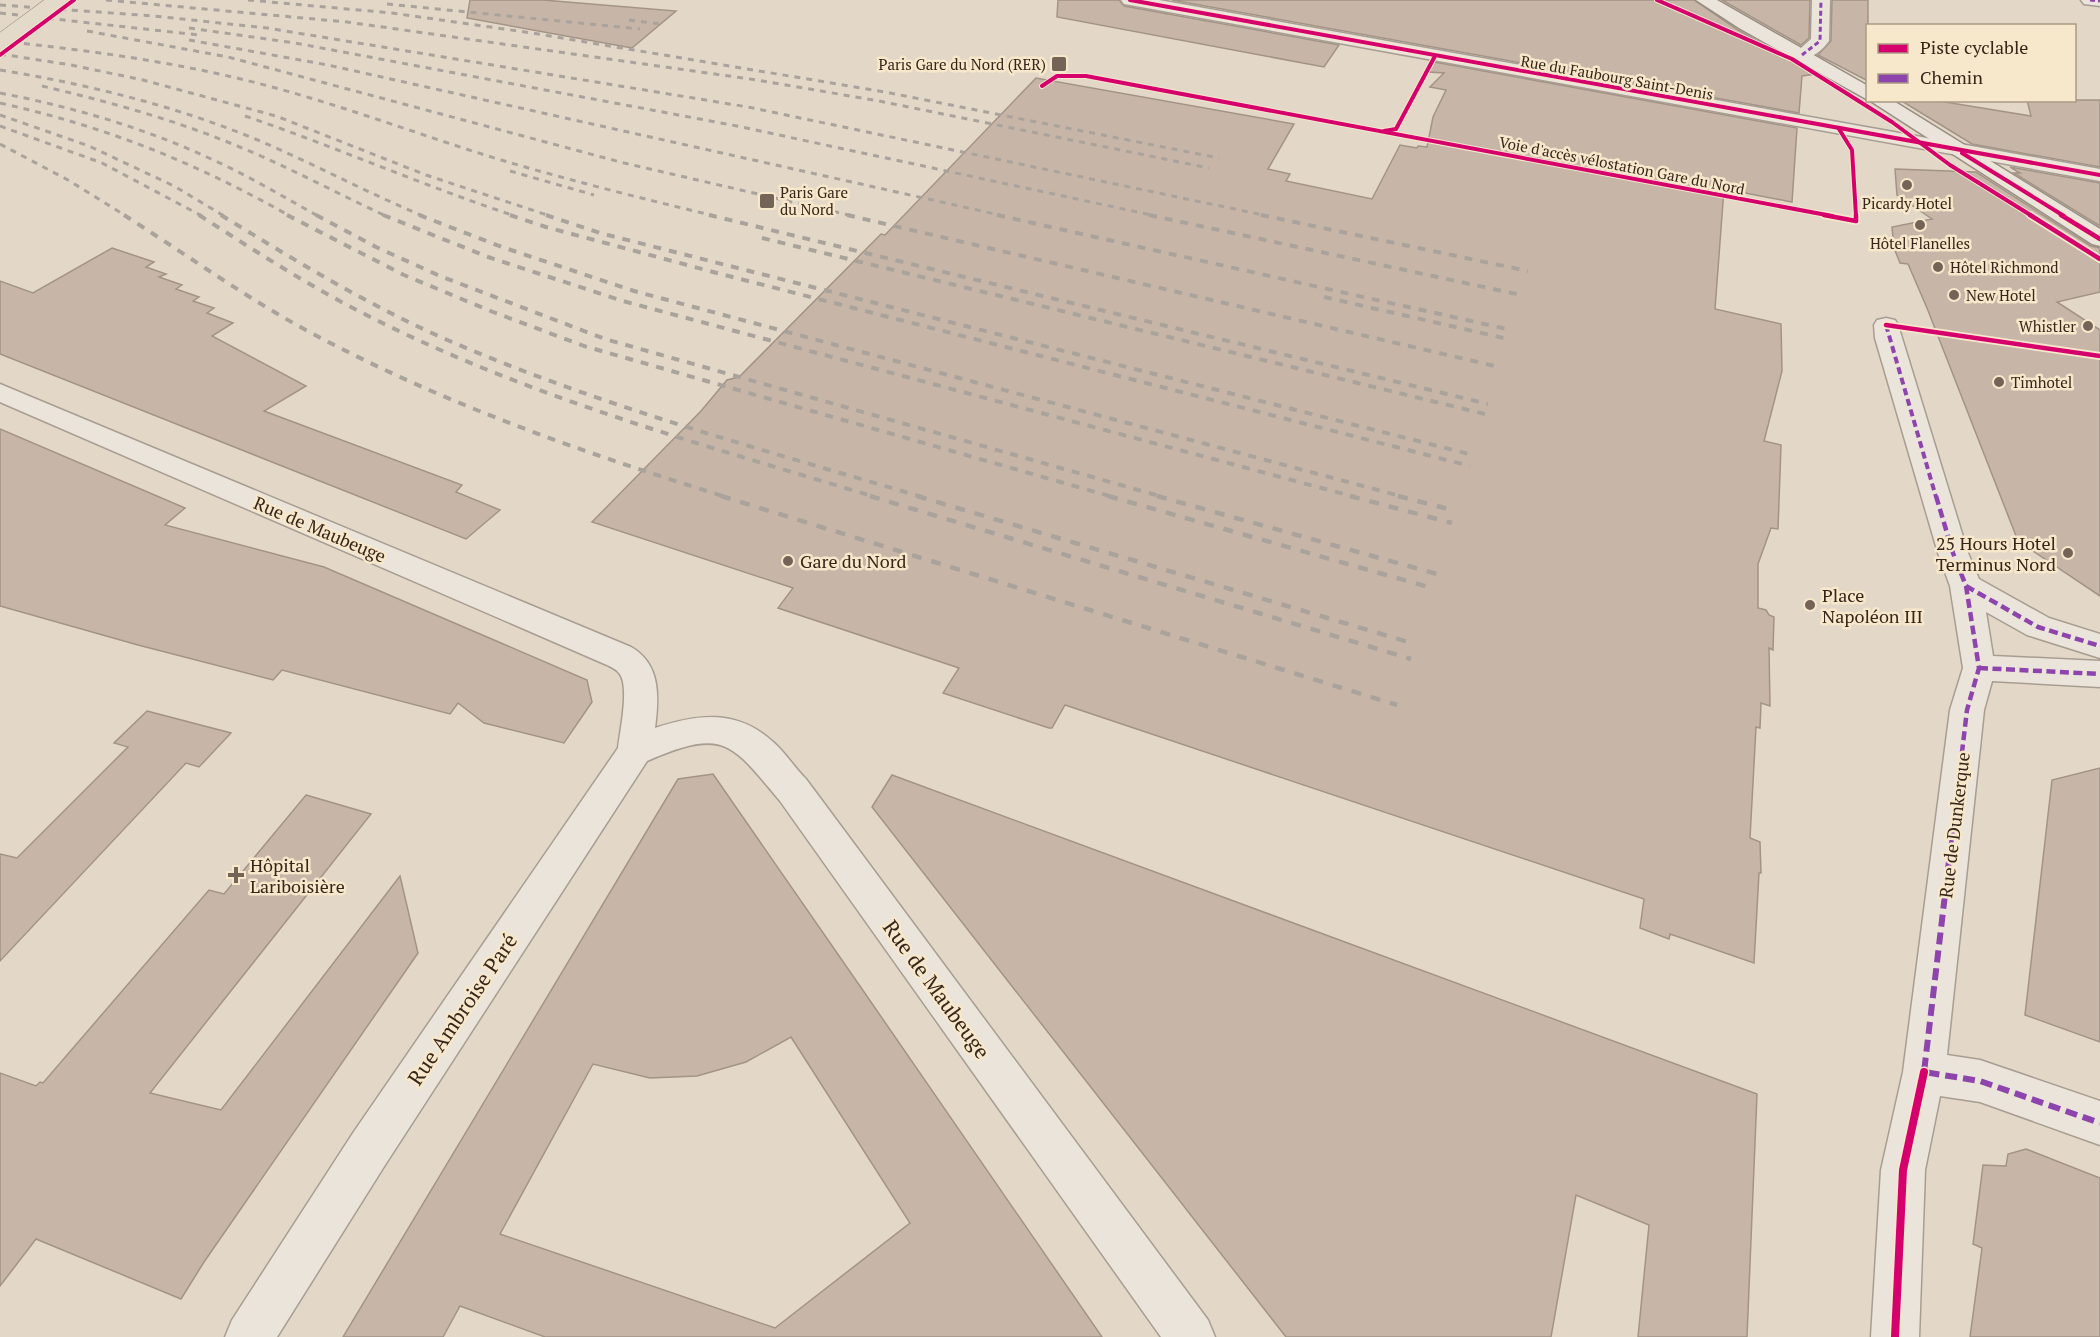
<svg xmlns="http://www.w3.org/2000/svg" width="2100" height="1337" viewBox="0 0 2100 1337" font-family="'PT Serif',serif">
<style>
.building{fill:#c7b6a8;stroke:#a39387;stroke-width:1.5;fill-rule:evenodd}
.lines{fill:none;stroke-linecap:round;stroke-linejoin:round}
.street-casing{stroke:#a89d91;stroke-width:3}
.secondary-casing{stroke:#978d81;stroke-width:3}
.street{fill:#ebe4da;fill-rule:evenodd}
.secondary{fill:#ebe4da;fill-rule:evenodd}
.rail-far2{stroke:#aaa39b;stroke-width:3;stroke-dasharray:6 6;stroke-linecap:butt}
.rail-far1{stroke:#aaa39b;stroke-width:4;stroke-dasharray:8 8;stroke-linecap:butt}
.rail{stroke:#aaa39b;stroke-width:4.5;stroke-dasharray:10 10;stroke-linecap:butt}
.primary-bridge-casing{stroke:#8d8378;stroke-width:21;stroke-linecap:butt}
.primary-bridge{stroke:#e3daca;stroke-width:20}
.quiet-far3{stroke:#8e44ad;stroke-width:3;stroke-dasharray:5 3;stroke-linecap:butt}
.quiet-far2{stroke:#8e44ad;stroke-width:4;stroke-dasharray:7 4;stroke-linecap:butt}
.quiet-far1{stroke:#8e44ad;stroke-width:4.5;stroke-dasharray:9 4.5;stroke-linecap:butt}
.quiet{stroke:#8e44ad;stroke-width:6;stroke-dasharray:12 6;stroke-linecap:butt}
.cycleway-far2-casing{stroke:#f7e7cb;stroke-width:6}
.cycleway-far1-casing{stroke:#f7e7cb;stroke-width:8}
.cycleway-casing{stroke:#f7e7cb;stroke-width:11}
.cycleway-far2{stroke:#d6006c;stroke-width:4}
.cycleway-far1{stroke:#d6006c;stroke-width:4.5}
.cycleway{stroke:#d6006c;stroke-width:8}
.poi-dot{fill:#736457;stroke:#f7e7cb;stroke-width:2}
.labels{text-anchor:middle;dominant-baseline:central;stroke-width:5;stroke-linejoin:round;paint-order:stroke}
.far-poi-label{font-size:15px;fill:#36261a;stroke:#f7e7cb;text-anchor:start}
.far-street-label{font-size:15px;fill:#36261a;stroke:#f7e7cb}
.street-label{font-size:18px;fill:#36261a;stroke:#f7e7cb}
.poi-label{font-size:18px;fill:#36261a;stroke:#f7e7cb;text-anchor:start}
.near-street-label{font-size:21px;fill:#36261a;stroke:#f7e7cb}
</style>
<rect width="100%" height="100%" fill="#e3d8c7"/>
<!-- building -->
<g class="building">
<polygon points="470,0 543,0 676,11 632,48 467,18"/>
<polygon points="1058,0 1119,0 1124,6 1339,45 1324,67 1057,17"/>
<polygon points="1172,0 1694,0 1738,30 1816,74 1802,76 1799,113"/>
<polygon points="1722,0 1810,0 1809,38 1801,45"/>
<polygon points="1832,0 1868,0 1868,81 1818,55 1831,41"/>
<polygon points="1434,62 1797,128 1792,202 1724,189 1715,309 1781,324 1782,371 1764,441 1781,445 1778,529 1771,528 1758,564 1758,608 1766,610 1769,615 1774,617 1773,650 1769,648 1770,706 1761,703 1760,728 1756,727 1750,838 1760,842 1761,873 1759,873 1754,963 1670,934 1669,939 1640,928 1644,899 1065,705 1052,728 1049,728 943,693 959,668 778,608 793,588 592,522 701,411 727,380 739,377 881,234 885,235 1036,78 1294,124 1268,169 1290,174 1286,181 1372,199 1400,145 1417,148 1418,146 1427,147 1433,117 1446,90 1430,87 1444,73 1428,72"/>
<polygon points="1900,100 1933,100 2031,116 2027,100 2100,100 2100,167 1972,144"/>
<polygon points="2010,167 2100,183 2100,226 2014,173 2020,173"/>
<polygon points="1895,169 1976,172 2091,246 2100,248 2100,292 2057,302 2100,330 2100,596 2018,541 1927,308 1908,264 1900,263 1894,248 1892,227 1932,219 1897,195"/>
<polygon points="112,248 154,262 146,267 166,274 159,277 182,285 176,289 199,297 193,301 214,308 207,313 233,323 212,336 306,386 264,411 462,485 456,492 500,510 466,539 0,354 0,281 33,293"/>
<polygon points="0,429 185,508 165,525 324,567 587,680 592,702 564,743 484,723 458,703 450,714 282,670 273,680 138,645 0,606"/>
<polygon points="147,711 231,733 199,767 186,763 0,961 0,854 17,858 128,747 114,743"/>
<polygon points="2100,768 2100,1042 2025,1015 2052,780"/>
<path d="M713,774L862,989L1102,1337H545L460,1306L443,1337H343L678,779ZM791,1037L910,1223L775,1328L500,1234L593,1064L650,1078L697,1076L746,1062Z"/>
<polygon points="892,775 1757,1094 1747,1337 1638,1337 1649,1225 1576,1195 1551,1337 1286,1337 872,807"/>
<polygon points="306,795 371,814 150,1093 221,1110 400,876 418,953 204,1262 181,1299 36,1239 0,1286 0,1073 36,1086 40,1082 43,1083 209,890 224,894"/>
<polygon points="2026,1149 2100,1178 2100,1337 1970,1337 1982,1248 1973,1244 1983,1165 2006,1166 2008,1154"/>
</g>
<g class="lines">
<!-- street casing -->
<g class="street-casing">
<g id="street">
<polygon points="1121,0 1159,0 2100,169 2100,181 1130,5 1124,4"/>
<path d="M1812,0H1830L1829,41C1822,51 1808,62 1796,59L1793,55L1811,39Z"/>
<polygon points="2081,0 2100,0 2100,6 2084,4"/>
<polygon points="1886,318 1895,320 1898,325 1968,553 1979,579 2049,618 2100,634 2100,658 2027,635 1986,612 1993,656 2100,661 2100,687 1992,681 1984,710 1947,1055 1980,1060 2100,1101 2100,1145 1980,1102 1940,1096 1925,1170 1919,1337 1871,1337 1881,1170 1903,1072 1950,710 1963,668 1950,586 1938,553 1875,338 1874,325 1877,320"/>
<path d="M0,384L631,647C661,664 659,697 655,728C698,714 736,709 772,741C785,752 794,767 806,779L1208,1320L1215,1337H1161L780,801C731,743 725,727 647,761L385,1165L277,1337H225L232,1320L353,1133L618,748C620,731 630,685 619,673C616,669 611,667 607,665L0,402Z"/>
</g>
</g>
<!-- secondary casing -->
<g class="secondary-casing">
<g id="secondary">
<polygon points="1696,0 1717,0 1868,86 1868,100 1739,28"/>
<polygon points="1869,100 1892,100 2100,229 2100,246 2092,244"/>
</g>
</g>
<!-- street -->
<use href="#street" class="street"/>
<!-- secondary -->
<use href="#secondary" class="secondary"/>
<!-- rail-far2 -->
<g class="rail-far2">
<polyline points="106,0 347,22 757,80 879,101 1209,168"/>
<polyline points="248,0 392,13 532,33 885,92 1219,158"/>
<polyline points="387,4 640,29"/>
<polyline points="0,5 154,16 267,28 748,107 1268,216"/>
<polyline points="0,13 199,35"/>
<polyline points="629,20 662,24"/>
<polyline points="189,28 295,43 737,126 1156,216"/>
<polyline points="87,31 228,57 624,163 853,216"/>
<polyline points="189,40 328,65 1004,216"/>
<path d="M0,41C77,49 153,59 228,76C321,97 410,132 501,160C572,181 644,199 715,216"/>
<polyline points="0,54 71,65 143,80 276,116 426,175 550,216"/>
<path d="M0,70C85,84 168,104 248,136C307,160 363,191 423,216"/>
<path d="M42,86C105,101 169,118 230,143C283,164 334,192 386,216"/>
<path d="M0,93C72,107 142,127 209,158C247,175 282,196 318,216"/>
<path d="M0,103C107,127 194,162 290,216"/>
<polyline points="0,115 89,146 174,186 224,216"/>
<path d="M245,116C336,147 424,186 515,216"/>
<polyline points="0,126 102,163 202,216"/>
<polyline points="0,144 68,180 126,216"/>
<polyline points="510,171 594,195"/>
</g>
<!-- rail-far1 -->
<g class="rail-far1">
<path d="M124,215C184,253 242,295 304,329C438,402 581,452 726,497"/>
<path d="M199,215C249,247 298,279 351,307C516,394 697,443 875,497"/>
<path d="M221,215C296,261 371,307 452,342C603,407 764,450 922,497"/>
<polyline points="287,215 404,275 493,312 584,346 1113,497"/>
<polyline points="316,215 376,247 440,276 605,339 1163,497"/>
<polyline points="383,215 488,257 623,301 1355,497"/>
<polyline points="419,215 502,247 634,291 1404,497"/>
<polyline points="510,215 546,227 713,272 1470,466"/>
<polyline points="546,215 600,233 1473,455"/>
<polyline points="709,215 1488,404"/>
<polyline points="847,215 1499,367"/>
<polyline points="997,215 1511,330"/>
<polyline points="1149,215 1521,295"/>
<polyline points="1261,215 1528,271"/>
<polyline points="762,238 1485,414"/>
<polyline points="1324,297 1508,339"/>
</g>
<!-- rail -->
<g class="rail">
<polyline points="721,496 1397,705"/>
<polyline points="870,496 1411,659"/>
<polyline points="917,496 1415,644"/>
<polyline points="1108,496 1432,588"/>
<polyline points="1157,496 1437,574"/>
<polyline points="1350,496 1452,523"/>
<polyline points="1398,496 1456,511"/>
</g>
<!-- primary-bridge casing -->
<g class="primary-bridge-casing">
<polyline id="primary-bridge" points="0,45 61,0"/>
</g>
<!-- primary-bridge -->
<use href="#primary-bridge" class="primary-bridge"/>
<!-- quiet-far3 -->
<g class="quiet-far3">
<polyline points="2090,0 2100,1"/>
<polyline points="1802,55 1820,41 1821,0"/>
</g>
<!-- quiet-far2 -->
<polyline class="quiet-far2" points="1886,325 1936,497"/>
<!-- quiet-far1 -->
<g class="quiet-far1">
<polyline points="1936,496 1953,553 1966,586 1979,668 1967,710 1949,862"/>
<polyline points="1966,586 2038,627 2100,646"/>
<polyline points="1979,668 2100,674"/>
</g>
<!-- quiet -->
<polyline class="quiet" points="1949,861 1924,1072 1980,1081 2100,1123"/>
<!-- cycleway-far2 casing -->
<g class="cycleway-far2-casing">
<g id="cycleway-far2">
<polyline points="1130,0 2100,175"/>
<polyline points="1657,0 1792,59 1892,122 1950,165 2032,216"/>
<polyline points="0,55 74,0"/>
<polyline points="1042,86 1057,76 1086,76 1832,216"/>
<polyline points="1839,129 1852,150 1856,216"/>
<polyline points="1384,131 1396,129 1435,56"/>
<polyline points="1962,153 2064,216"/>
</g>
</g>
<!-- cycleway-far1 casing -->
<g class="cycleway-far1-casing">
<g id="cycleway-far1">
<polyline points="1824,215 1856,221 1856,215"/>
<polyline points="2030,215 2100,259"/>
<polyline points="2061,215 2100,239"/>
<polyline points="1886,325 2100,356"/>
</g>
</g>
<!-- cycleway casing -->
<g class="cycleway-casing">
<polyline id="cycleway" points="1895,1337 1903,1170 1924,1072"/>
</g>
<!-- cycleway-far2 -->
<use href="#cycleway-far2" class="cycleway-far2"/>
<!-- cycleway-far1 -->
<use href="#cycleway-far1" class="cycleway-far1"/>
<!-- cycleway -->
<use href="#cycleway" class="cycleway"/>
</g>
<!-- markers -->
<g class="poi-dot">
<rect x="1051" y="56" width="16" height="16" rx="3"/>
<circle cx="1907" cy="185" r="6"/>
<rect x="759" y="193" width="16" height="16" rx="3"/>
<circle cx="1920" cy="225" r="6"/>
<circle cx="1938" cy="267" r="6"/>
<circle cx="1954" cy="295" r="6"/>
<circle cx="2088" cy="326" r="6"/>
<circle cx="1999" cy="382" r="6"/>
<circle cx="2068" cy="553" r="6"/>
<circle cx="788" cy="561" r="6"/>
<circle cx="1810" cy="605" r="6"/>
<path d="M233 866h6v6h6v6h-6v6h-6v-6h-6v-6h6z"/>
</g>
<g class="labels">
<!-- far-poi labels -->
<g class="far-poi-label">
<text x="1046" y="64" text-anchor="end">Paris Gare du Nord (RER)</text>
<text x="780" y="192">Paris Gare<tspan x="780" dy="17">du Nord</tspan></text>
<text x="1907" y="203" text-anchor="middle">Picardy Hotel</text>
<text x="1920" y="243" text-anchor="middle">Hôtel Flanelles</text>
<text x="1950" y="267">Hôtel Richmond</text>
<text x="1966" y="295">New Hotel</text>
<text x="2076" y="326" text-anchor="end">Whistler</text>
<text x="2011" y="382">Timhotel</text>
</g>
<!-- far-street labels -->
<g class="far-street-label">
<text transform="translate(1617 77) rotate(10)">Rue du Faubourg Saint-Denis</text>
<text transform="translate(1622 165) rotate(11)">Voie d'accès vélostation Gare du Nord</text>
</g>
<!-- street labels -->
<g class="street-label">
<text transform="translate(320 529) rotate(23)">Rue de Maubeuge</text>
<text transform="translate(1954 825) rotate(-83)">Rue de Dunkerque</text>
</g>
<!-- poi labels -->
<g class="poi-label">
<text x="2056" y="543" text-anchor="end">25 Hours Hotel<tspan x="2056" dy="21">Terminus Nord</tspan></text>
<text x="800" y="561">Gare du Nord</text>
<text x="1822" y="595">Place<tspan x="1822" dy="21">Napoléon III</tspan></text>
<text x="250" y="865">Hôpital<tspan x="250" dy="21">Lariboisière</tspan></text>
</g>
<!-- near-street labels -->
<g class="near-street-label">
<text transform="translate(937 989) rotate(54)">Rue de Maubeuge</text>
<text transform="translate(462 1009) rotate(-56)">Rue Ambroise Paré</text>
</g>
</g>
<!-- legend -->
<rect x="1866" y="24" width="210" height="78" fill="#f7e7cb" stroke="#aa9a84" stroke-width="1.5"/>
<rect x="1878" y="44" width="30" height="9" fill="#d6006c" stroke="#aa9a84" stroke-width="1.5"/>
<text x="1920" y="54" font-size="18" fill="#36261a">Piste cyclable</text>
<rect x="1878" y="74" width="30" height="9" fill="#8e44ad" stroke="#aa9a84" stroke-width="1.5"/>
<text x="1920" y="84" font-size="18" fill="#36261a">Chemin</text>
</svg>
